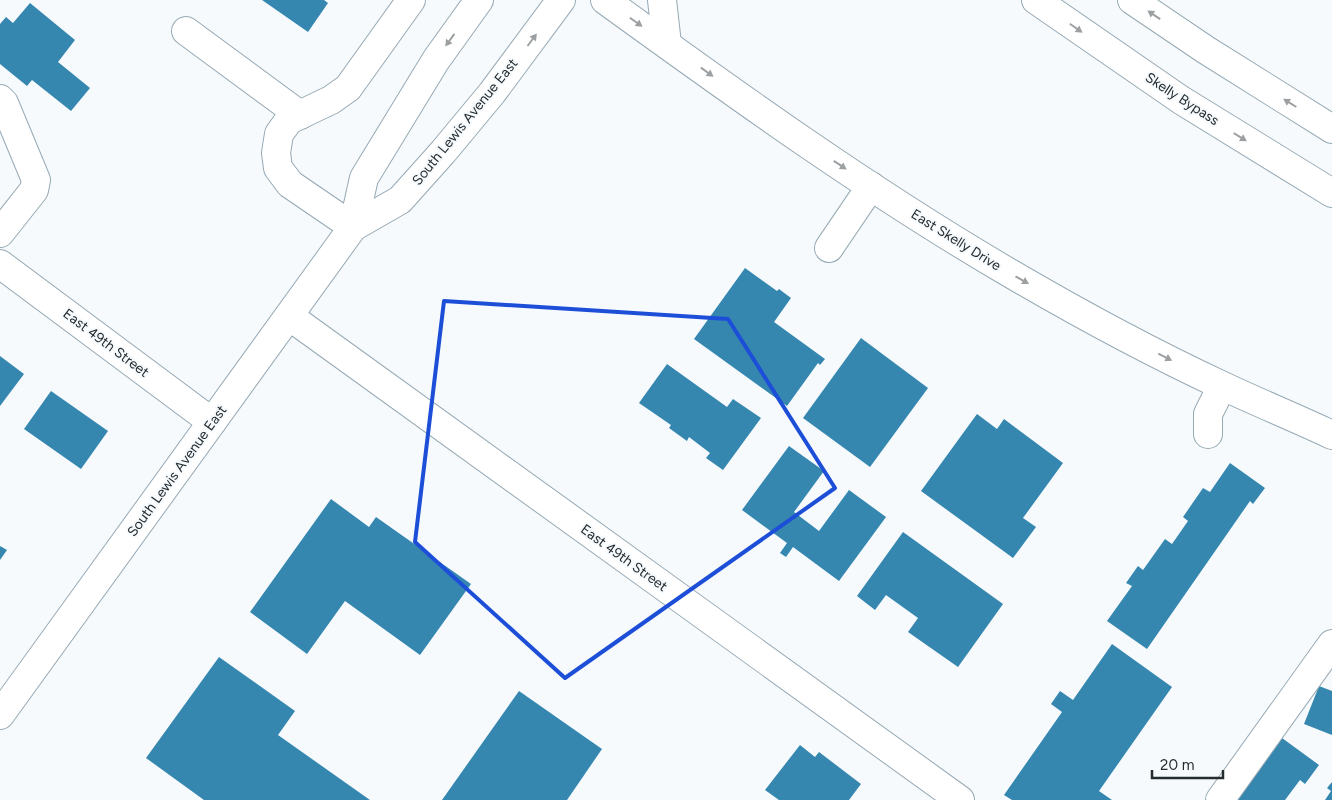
<svg xmlns="http://www.w3.org/2000/svg" width="1332" height="800" viewBox="0 0 1332 800" font-family="Figtree,sans-serif">
<style>
.building{fill:#3587b0}
.lines{fill:none;stroke-linecap:round;stroke-linejoin:round}
.minor-casing{stroke:#96a9b4;stroke-width:30}
.major-casing{stroke:#96a9b4;stroke-width:30}
.highway-casing{stroke:#96a9b4;stroke-width:30}
.minor{stroke:#fff;stroke-width:28}
.major{stroke:#fff;stroke-width:28}
.highway{stroke:#fff;stroke-width:28}
.oneway{fill:#9ca0a2}
.marked{fill:none;stroke:#1d4ed8;stroke-width:4;stroke-linejoin:round}
.labels{text-anchor:middle;dominant-baseline:central;stroke-width:4;stroke-linejoin:round;paint-order:stroke}
.street-label{font-size:14px;fill:#242c30;stroke:#f6fafd}
</style>
<rect width="100%" height="100%" fill="#f6fafd"/>
<!-- building -->
<g class="building">
<polygon points="262,0 324,0 328,3 308,32"/>
<polygon points="30,3 75,40 58,62 90,88 71,111 32,80 27,86 0,64 0,24 6,17 13,23"/>
<polygon points="745,268 777,291 779,289 791,298 774,322 825,359 820,365 818,363 787,406 694,339"/>
<polygon points="861,338 928,388 870,467 803,418"/>
<polygon points="0,356 24,374 0,406"/>
<polygon points="667,364 727,407 733,399 761,418 723,470 706,458 710,453 689,437 687,441 669,428 671,425 639,403"/>
<polygon points="51,391 108,431 81,469 24,429"/>
<polygon points="977,414 997,429 1004,419 1063,463 1023,518 1036,527 1013,558 921,491"/>
<polygon points="789,446 824,471 794,512 819,531 849,490 886,517 839,581 793,547 786,557 780,553 787,543 742,510"/>
<polygon points="1230,463 1265,488 1253,504 1250,501 1147,649 1107,621 1132,586 1126,583 1138,566 1143,570 1165,539 1172,544 1188,521 1183,517 1203,488 1210,492"/>
<polygon points="331,499 369,527 376,517 471,584 420,655 345,601 307,654 250,612"/>
<polygon points="903,532 1003,604 958,667 908,632 918,618 886,595 875,610 857,596"/>
<polygon points="0,546 7,550 0,560"/>
<polygon points="1112,644 1172,687 1099,791 1112,800 1012,800 1004,795 1062,712 1051,704 1060,691 1073,700"/>
<polygon points="219,657 295,711 278,735 370,800 204,800 146,758"/>
<polygon points="1319,686 1332,691 1332,735 1304,724"/>
<polygon points="519,691 602,749 567,800 442,800"/>
<polygon points="1282,738 1319,765 1305,784 1300,780 1285,800 1237,800"/>
<polygon points="800,745 815,757 819,752 861,784 849,800 779,800 765,790"/>
<polygon points="1332,782 1332,800 1325,800 1331,791 1327,788"/>
</g>
<g class="lines">
<!-- minor casing -->
<g class="minor-casing">
<g id="minor">
<polyline points="186,31 300,115"/>
<polyline points="0,99 4,103 36,180 34,190 0,233"/>
<polyline points="353,227 290,184 278,168 276,153 279,134 289,120 331,100 348,88 411,0"/>
<polyline points="829,248 871,186"/>
<polyline points="0,264 212,422"/>
<polyline points="289,316 960,800"/>
<polyline points="1208,434 1208,414 1222,386"/>
<polyline points="1220,800 1332,644"/>
</g>
</g>
<!-- major casing -->
<g class="major-casing">
<g id="major">
<path d="M605,0C736,95 868,190 1008,272C1078,313 1150,352 1223,386C1259,403 1296,418 1332,435"/>
<polyline points="662,0 667,44"/>
<polyline points="353,227 400,200 443,152 492,93 561,0"/>
<polyline points="0,715 353,227 364,178 436,60 479,0"/>
</g>
</g>
<!-- highway casing -->
<g class="highway-casing">
<g id="highway">
<polyline points="1036,0 1181,100 1332,193"/>
<polyline points="1132,0 1206,50 1332,129"/>
</g>
</g>
<!-- minor -->
<use href="#minor" class="minor"/>
<!-- major -->
<use href="#major" class="major"/>
<!-- highway -->
<use href="#highway" class="highway"/>
</g>
<!-- one-way arrows -->
<defs><path id="oneway-solid" d="M-6-.8H1V-3.2L6.5 0L1 3.2V.8H-6Z" transform="scale(1.25)"/></defs>
<g class="oneway">
<use href="#oneway-solid" transform="translate(1154 15) rotate(-146)"/>
<use href="#oneway-solid" transform="translate(636 22) rotate(35)"/>
<use href="#oneway-solid" transform="translate(1076 28) rotate(35)"/>
<use href="#oneway-solid" transform="translate(450 40) rotate(126)"/>
<use href="#oneway-solid" transform="translate(532 40) rotate(-53)"/>
<use href="#oneway-solid" transform="translate(707 72) rotate(36)"/>
<use href="#oneway-solid" transform="translate(1290 103) rotate(-148)"/>
<use href="#oneway-solid" transform="translate(1240 137) rotate(32)"/>
<use href="#oneway-solid" transform="translate(840 165) rotate(34)"/>
<use href="#oneway-solid" transform="translate(1022 280) rotate(29)"/>
<use href="#oneway-solid" transform="translate(1165 357) rotate(27)"/>
</g>
<!-- marked area -->
<path class="marked" d="M444,301L728,319L835,488L565,678L415,542Z"/>
<g class="labels">
<!-- street labels -->
<g class="street-label">
<text transform="translate(1182 99) rotate(33)">Skelly Bypass</text>
<text transform="translate(465 122) rotate(-51)">South Lewis Avenue East</text>
<text transform="translate(956 240) rotate(32)">East Skelly Drive</text>
<text transform="translate(106 343) rotate(37)">East 49th Street</text>
<text transform="translate(177 471) rotate(-54)">South Lewis Avenue East</text>
<text transform="translate(624 558) rotate(36)">East 49th Street</text>
</g>
</g>
<!-- scale -->
<path d="M1152 770v8h71v-8" fill="none" stroke="#242c30" stroke-width="2.5"/>
<text x="1160" y="770" font-size="15" fill="#242c30" stroke="#f6fafd" stroke-width="4" paint-order="stroke">20 m</text>
</svg>
